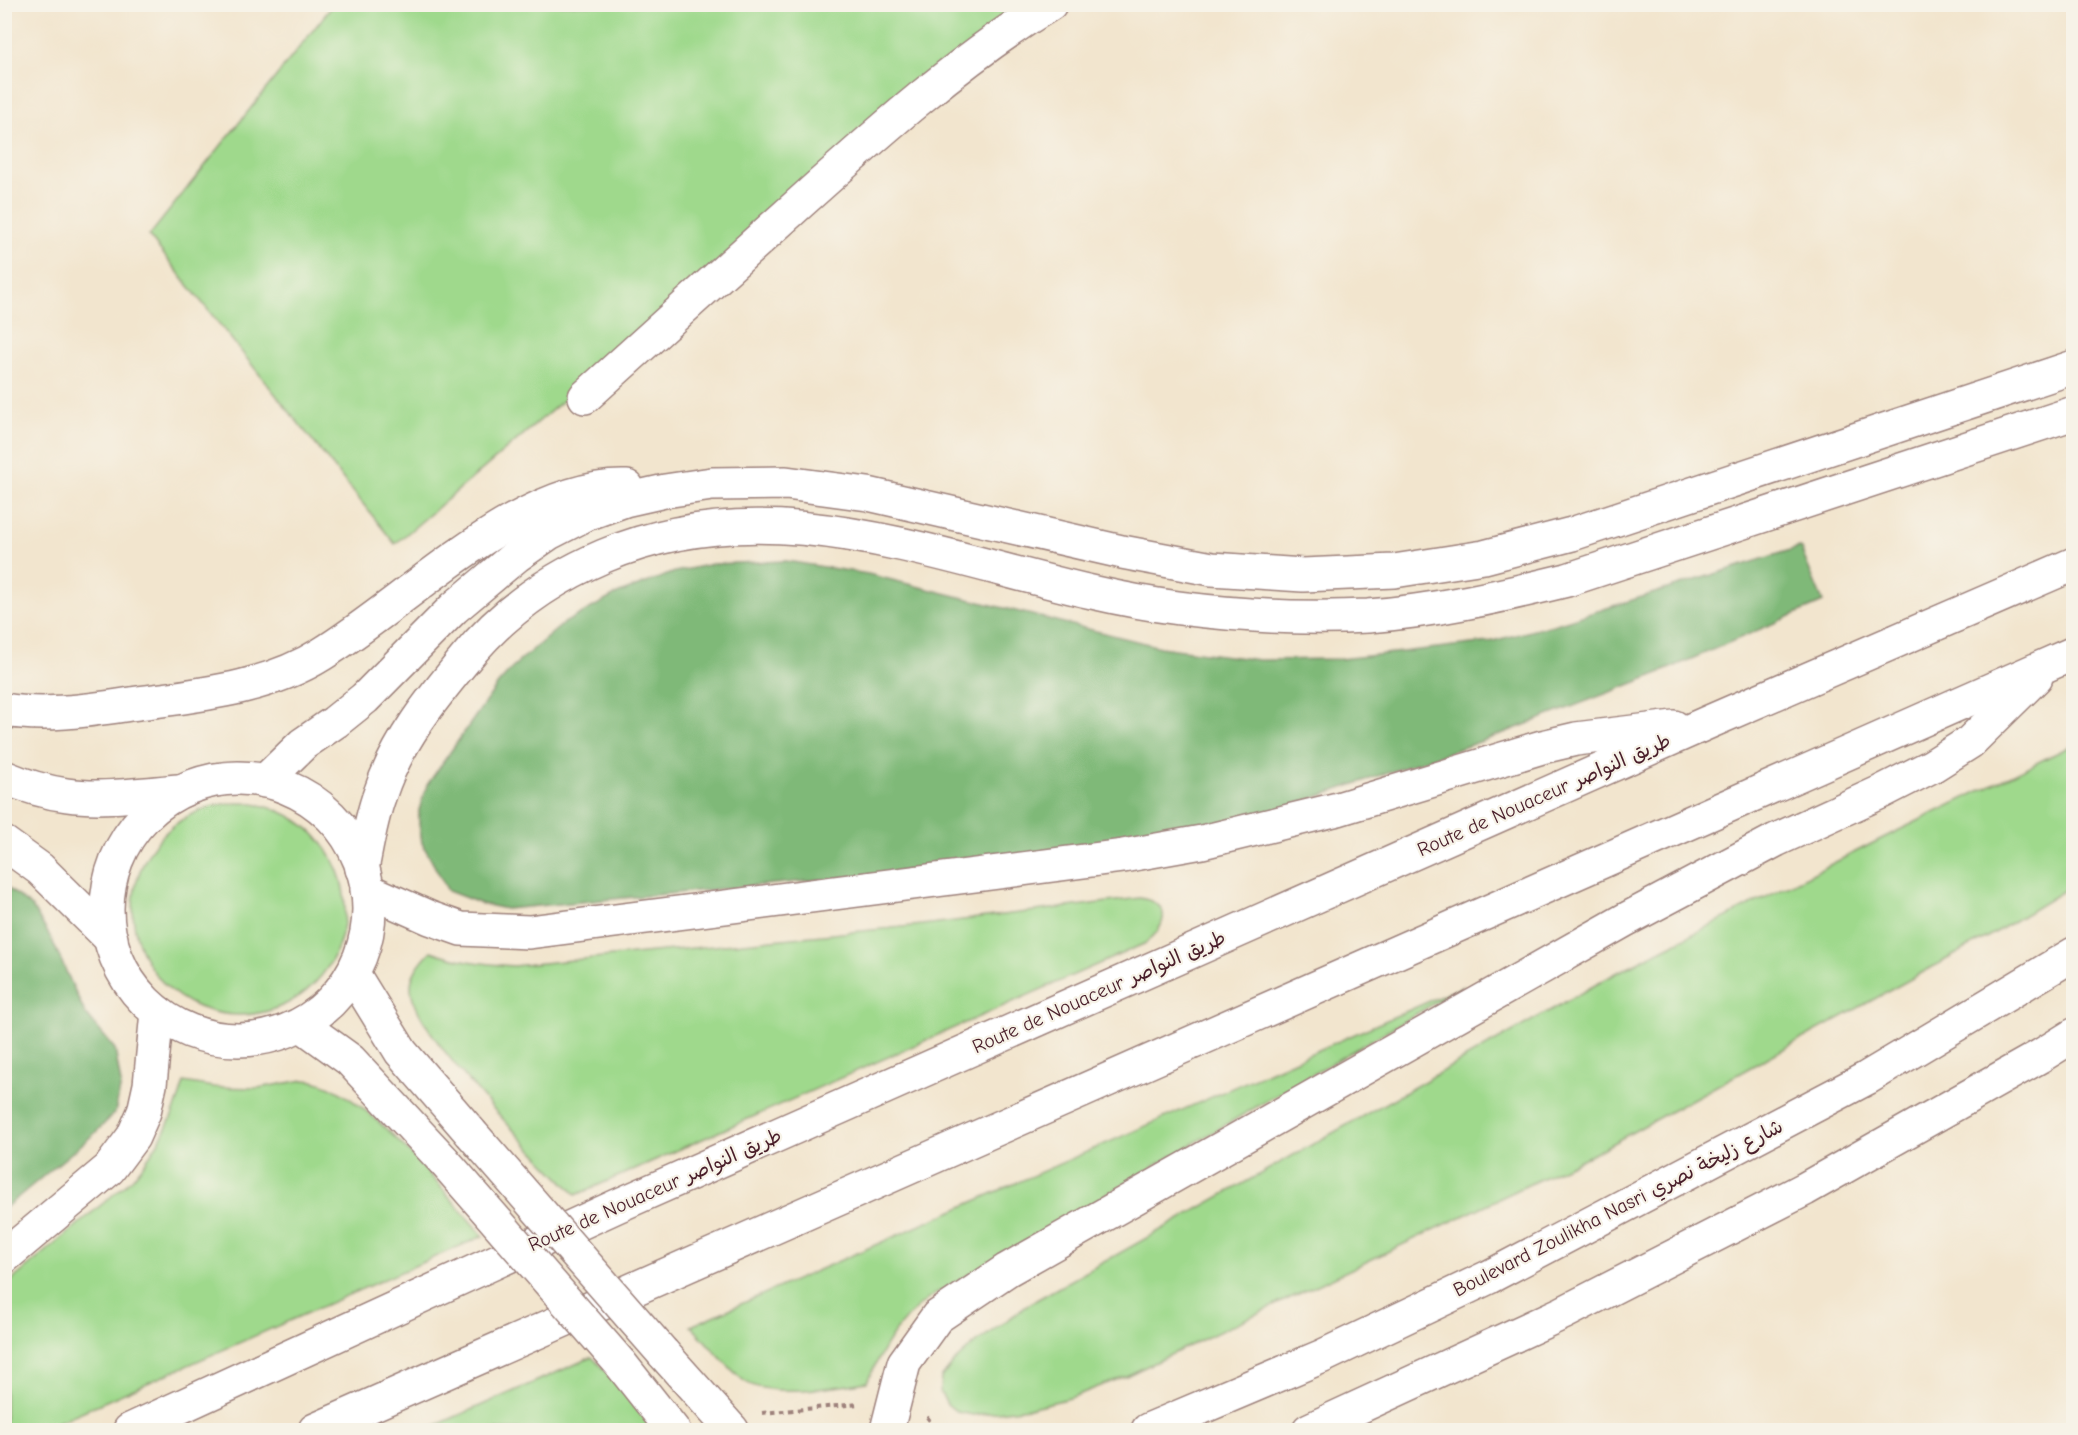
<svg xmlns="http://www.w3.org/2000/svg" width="2078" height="1435" viewBox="0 0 2078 1435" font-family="'Comic Neue','Playpen Sans Arabic',sans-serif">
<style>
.green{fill:#9fd98c;stroke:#747c5c;stroke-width:1.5}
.forest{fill:#7fb978;stroke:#646c52;stroke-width:1.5}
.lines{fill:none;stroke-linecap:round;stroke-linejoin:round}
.minor-casing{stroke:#9e827c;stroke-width:36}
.major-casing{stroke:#9e827c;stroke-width:36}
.highway-casing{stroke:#9e827c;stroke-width:36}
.path{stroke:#9e827c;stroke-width:4;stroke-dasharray:4.5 4.5;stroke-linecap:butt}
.minor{stroke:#fff;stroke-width:33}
.major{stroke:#fff;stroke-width:33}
.highway{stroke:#fff;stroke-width:33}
.major-bridge-casing{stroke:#9e827c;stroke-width:36;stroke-linecap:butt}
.major-bridge{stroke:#fff;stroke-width:33}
.labels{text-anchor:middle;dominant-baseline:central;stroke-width:4.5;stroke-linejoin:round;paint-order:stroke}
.street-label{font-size:20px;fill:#4a1f2b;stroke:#f7f3e8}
</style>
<rect width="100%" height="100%" fill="#f7f3e8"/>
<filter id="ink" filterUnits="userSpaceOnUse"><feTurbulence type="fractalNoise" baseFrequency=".0167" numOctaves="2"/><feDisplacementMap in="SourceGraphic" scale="12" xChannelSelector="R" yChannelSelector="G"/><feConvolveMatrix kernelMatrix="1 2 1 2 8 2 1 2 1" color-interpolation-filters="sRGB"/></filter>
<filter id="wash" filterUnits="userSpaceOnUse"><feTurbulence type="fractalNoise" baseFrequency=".008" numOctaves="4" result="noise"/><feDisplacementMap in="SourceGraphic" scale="24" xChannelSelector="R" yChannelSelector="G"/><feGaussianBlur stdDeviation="1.35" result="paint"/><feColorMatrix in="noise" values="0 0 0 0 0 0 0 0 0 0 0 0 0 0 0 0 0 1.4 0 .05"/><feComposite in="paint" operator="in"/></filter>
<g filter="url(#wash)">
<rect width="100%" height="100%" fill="#f2e5ce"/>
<!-- green -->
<g class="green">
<polygon points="333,5 1034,5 809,191 395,544 149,236"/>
<polygon points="2073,745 2073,885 1998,931 1591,1155 1126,1376 1070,1398 1029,1408 973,1415 957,1412 947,1404 940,1392 941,1378 953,1363 974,1344 1031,1303 1620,971 1883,838"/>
<circle cx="239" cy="909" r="106"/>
<path d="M1140,898C1173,904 1167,925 1146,943L576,1195C542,1159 409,1031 411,986C411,973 422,960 431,951C458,961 484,964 513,966L922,925Z"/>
<path d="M1464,986L932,1296C898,1321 885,1344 867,1382C838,1387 767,1399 743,1380C724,1364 708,1343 691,1326Z"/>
<path d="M304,1080C359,1080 447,1196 483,1236L40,1430H5V1286L133,1178C157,1149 174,1119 184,1082L213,1087L258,1088Z"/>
<polygon points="592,1357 661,1430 425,1430"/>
</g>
<!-- forest -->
<g class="forest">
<polygon points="1800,547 1823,602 1652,676 1488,739 1287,807 1211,828 892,873 506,909 482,904 448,891 422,843 419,824 419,810 427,785 498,684 516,664 564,623 617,594 675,572 712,564 786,561 868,574 1160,647 1259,660 1341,659 1489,642 1553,625"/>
<polygon points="4,885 32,907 51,938 85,1013 115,1049 121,1084 115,1113 94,1134 5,1208"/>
</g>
</g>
<g filter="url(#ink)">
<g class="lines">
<!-- minor casing -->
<g class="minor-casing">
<path id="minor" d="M585,397C657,332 729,267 801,202C880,131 959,60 1050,4"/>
</g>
<!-- major casing -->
<g class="major-casing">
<g id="major">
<path d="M4,710C46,717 90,710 131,704C196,695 265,690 322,654C409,601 521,483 627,487"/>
<path d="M4,777C25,786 45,792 67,795C103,800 143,794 179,791"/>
<circle cx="238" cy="909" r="131"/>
<polyline points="265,781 303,744 335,722 365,698 454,608 516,556 549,533 586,514 625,500 665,491 712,484 786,483 868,494 1122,552 1212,569 1303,575 1394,571 1484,557 1572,534 2074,367"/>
<polyline points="4,843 40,869 111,939"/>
<path d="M362,869C367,844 371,818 380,794C397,742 431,700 465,659C502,613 550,579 604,556C796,474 988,584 1179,608C1241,616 1305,619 1368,616C1435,611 1502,596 1567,580L2074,413"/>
<polyline points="353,974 401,1052 471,1133"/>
<polyline points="303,1026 350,1060 444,1161"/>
<polyline points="663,1353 732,1430"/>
<polyline points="620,1363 673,1430"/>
<polyline points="1148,1430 1323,1356 1489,1277 1867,1078 2074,954"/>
<polyline points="1309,1430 1563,1313 1805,1189 2042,1055 2074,1035"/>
</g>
</g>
<!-- highway casing -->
<g class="highway-casing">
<g id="highway">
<polyline points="367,890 430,918 461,929 529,932 1123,856 1202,842 1338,809 1542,747 1576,739 1674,727"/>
<polyline points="4,1257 109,1169 133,1137 144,1112 150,1085 157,1012"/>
<polyline points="130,1430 617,1206 1709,722 2074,564"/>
<polyline points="315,1430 2074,653"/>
<polyline points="887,1430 904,1363 937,1317 1007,1270 1625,920 1776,840 1881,792 1932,766 1970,742 2036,677"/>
</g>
</g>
<!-- path -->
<g class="path">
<polyline points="762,1413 859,1404"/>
<polyline points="927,1417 937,1430"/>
</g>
<!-- minor -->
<use href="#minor" class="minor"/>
<!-- major -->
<use href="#major" class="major"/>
<!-- highway -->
<use href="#highway" class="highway"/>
<!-- major-bridge casing -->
<g class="major-bridge-casing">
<g id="major-bridge">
<polyline points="471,1133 663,1353"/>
<polyline points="444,1161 620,1363"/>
</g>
</g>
<!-- major-bridge -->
<use href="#major-bridge" class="major-bridge"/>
</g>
</g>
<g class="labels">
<!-- street labels -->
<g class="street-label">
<text transform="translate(1544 795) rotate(-24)">Route de Nouaceur طريق النواصر</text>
<text transform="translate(1099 992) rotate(-24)">Route de Nouaceur طريق النواصر</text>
<text transform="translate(655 1190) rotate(-24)">Route de Nouaceur طريق النواصر</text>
<text transform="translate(1618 1208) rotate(-27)">Boulevard Zoulikha Nasri شارع زليخة نصري</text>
</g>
</g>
<!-- margin -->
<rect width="2078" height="1435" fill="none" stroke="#f7f3e8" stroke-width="24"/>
</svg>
